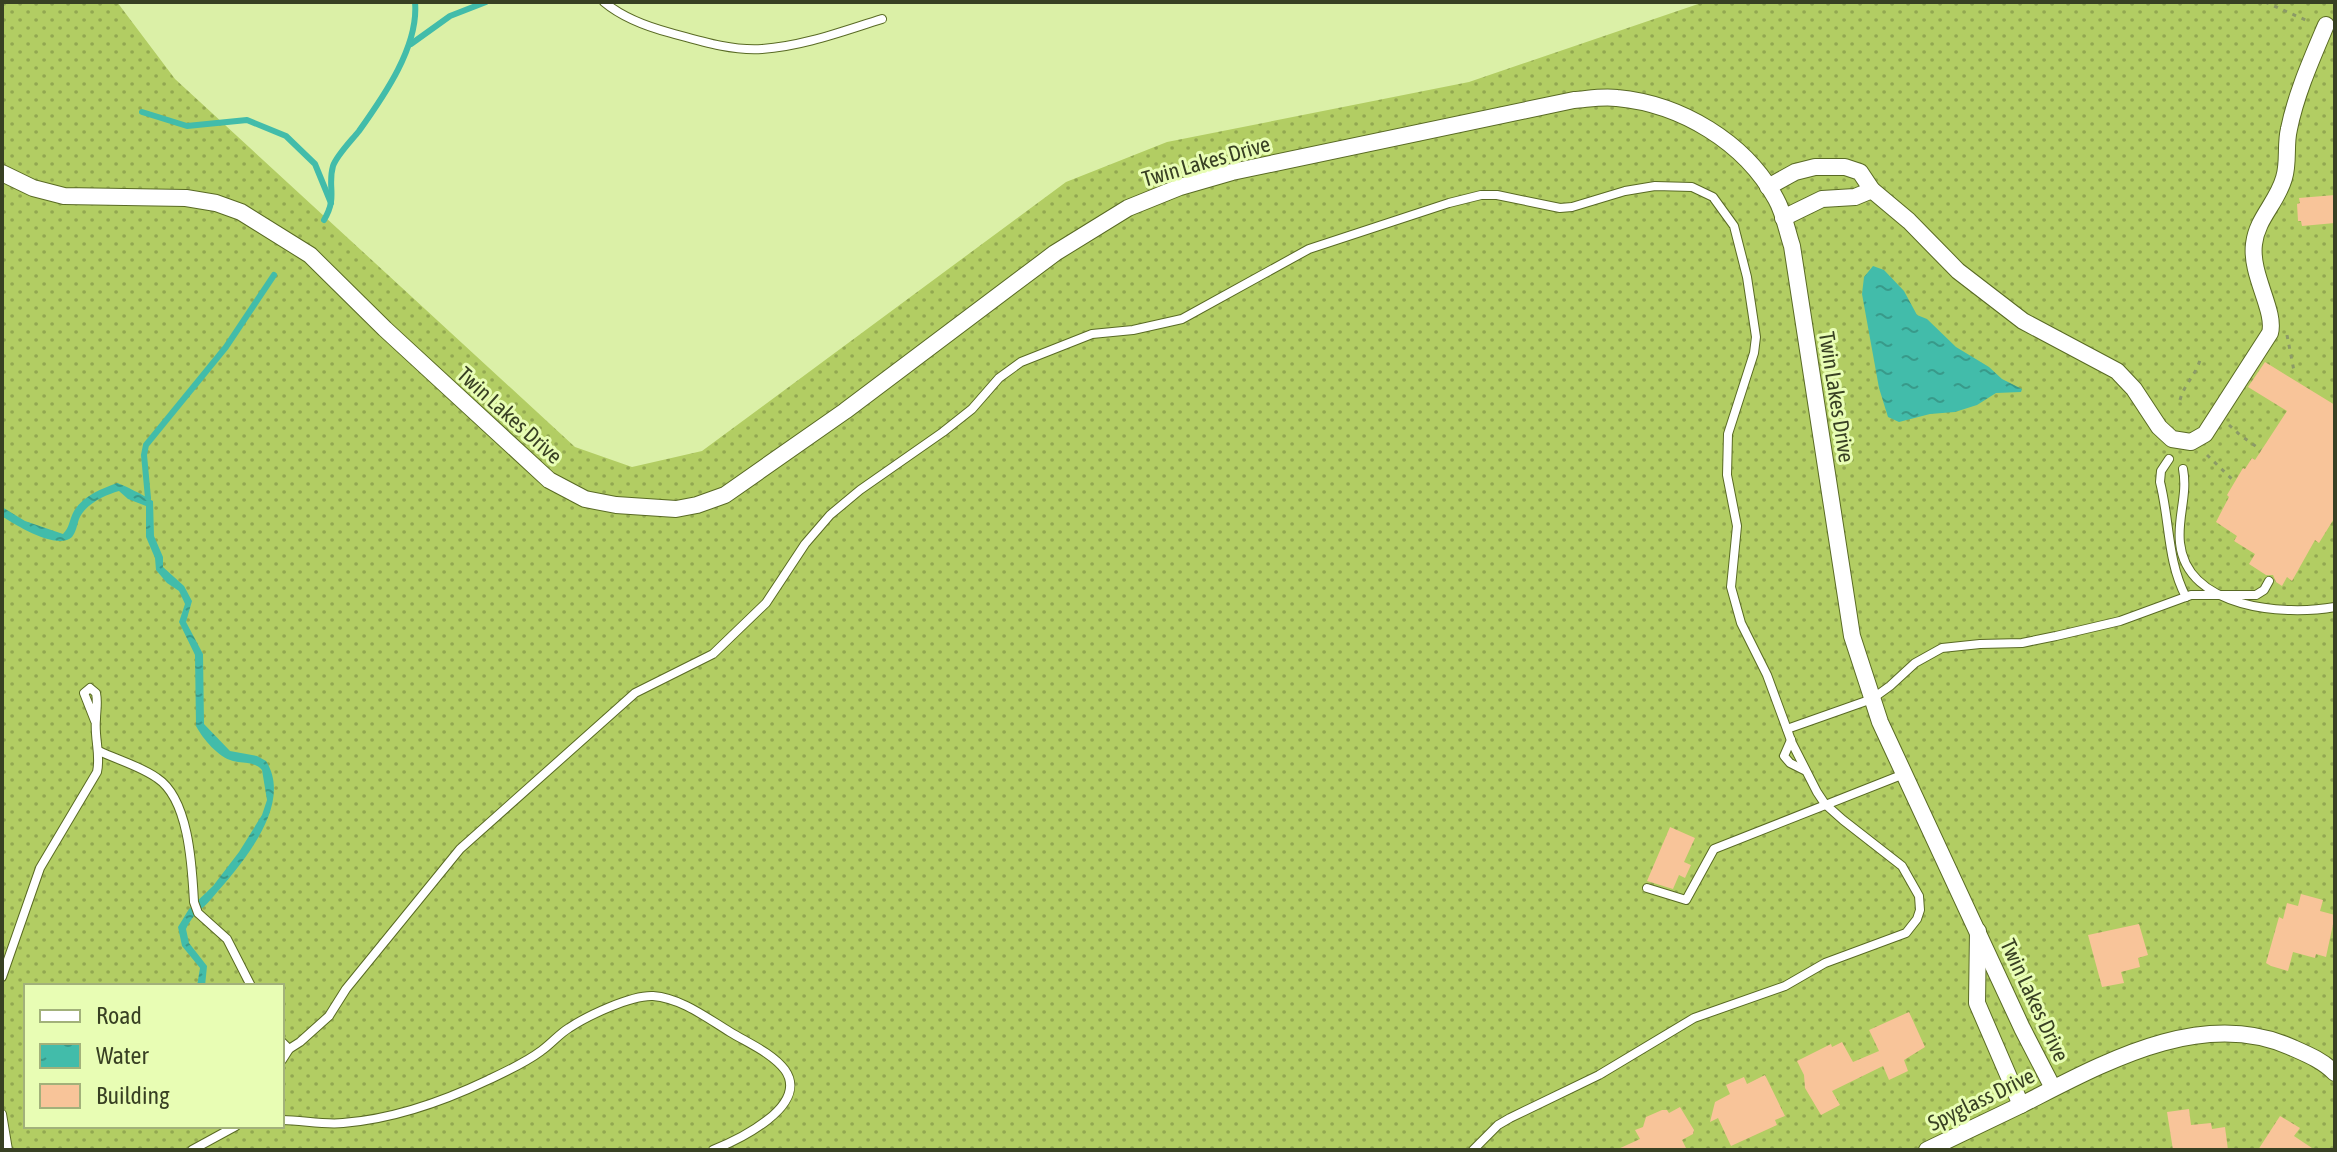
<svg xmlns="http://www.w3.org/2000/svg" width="2337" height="1152" viewBox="0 0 2337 1152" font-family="'Asap Condensed',sans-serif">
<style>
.grass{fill:url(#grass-dots);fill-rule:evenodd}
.water{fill:url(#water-ripples)}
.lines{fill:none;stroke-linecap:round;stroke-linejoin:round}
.stream{stroke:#42bcaa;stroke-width:6}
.building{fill:#f8c499}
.lane-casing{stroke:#596a24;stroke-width:10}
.street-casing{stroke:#596a24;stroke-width:18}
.path{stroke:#8b9a66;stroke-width:3;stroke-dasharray:4 6;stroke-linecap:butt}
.lane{stroke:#fff;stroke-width:8}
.street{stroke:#fff;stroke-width:16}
.labels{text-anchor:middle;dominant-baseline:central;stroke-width:6;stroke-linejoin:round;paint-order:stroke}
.street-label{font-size:22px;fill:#384023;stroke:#e8fdb4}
</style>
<defs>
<pattern id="grass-dots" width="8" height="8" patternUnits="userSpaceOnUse" patternTransform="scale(2)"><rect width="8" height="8" fill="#b2cd63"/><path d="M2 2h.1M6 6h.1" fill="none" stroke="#92a851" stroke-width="1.8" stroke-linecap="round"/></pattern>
<pattern id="water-ripples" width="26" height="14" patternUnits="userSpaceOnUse" patternTransform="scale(2)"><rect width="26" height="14" fill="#42bcaa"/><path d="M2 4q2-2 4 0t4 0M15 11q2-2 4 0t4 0" fill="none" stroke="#389a8a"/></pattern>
</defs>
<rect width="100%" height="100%" fill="#dbf0a7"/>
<!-- grass -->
<path class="grass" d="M2,2H117L175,79L575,447L632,467L702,451L1066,182L1167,142L1469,82L1704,2H2335V1150H2ZM26,986H282V1126H26Z"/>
<!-- water -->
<g class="water">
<polygon points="1873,266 1884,270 1904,291 1917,315 1927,319 1956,347 1989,367 2002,379 2022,389 2021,392 1996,393 1977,405 1955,412 1930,414 1899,422 1888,417 1879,388 1862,294 1864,277"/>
<path d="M117,483C122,484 147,497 153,501L154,536L163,557V567L184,586L192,601L186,622L203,654L204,724L230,751L257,756L266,761C294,805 241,865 213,897C201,912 196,909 186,929L189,943L207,966L205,986H197L200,968L182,946L178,927L189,909L213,886L239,852L262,815L267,800L262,770C254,761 244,764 233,761C218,757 203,739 196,726L195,655L179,622L185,604L179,591L167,583L156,570L155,558L146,537V506L128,499L119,491C105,495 85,504 79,519C77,525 76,532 72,537C58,551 15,525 2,516V507L25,521L63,534C70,527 69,520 74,511C83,496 101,489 117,483Z"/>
</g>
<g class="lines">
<!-- stream -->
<g class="stream">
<polyline points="411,44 450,16 486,2"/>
<polyline points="142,112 187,126 247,120 286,136 315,164 331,203"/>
<path d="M324,220C338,197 327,187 333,166C337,155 351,141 359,131C384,96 419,46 415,2"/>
<polyline points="148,498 144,455 146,445 226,347 274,275"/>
</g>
</g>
<!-- building -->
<g class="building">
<polygon points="2335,195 2335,223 2302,226 2301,221 2298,221 2297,204 2300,203 2299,198"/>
<polygon points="2265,362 2335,405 2335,517 2319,543 2315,540 2292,581 2287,577 2282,586 2276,582 2273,575 2266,575 2249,564 2255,554 2234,541 2237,536 2216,522 2229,497 2227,495 2243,468 2245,469 2252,458 2255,460 2287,411 2248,387"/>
<polygon points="1670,827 1695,838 1684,862 1691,865 1685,878 1679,875 1673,889 1647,881"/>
<polygon points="2301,894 2323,900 2320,911 2335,915 2326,957 2316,954 2315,958 2293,952 2288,971 2271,966 2266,963 2279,917 2283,919 2287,903 2298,906"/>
<polygon points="2139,924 2148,955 2138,958 2140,967 2121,972 2124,983 2102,987 2088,935"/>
<polygon points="1909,1012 1925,1047 1904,1060 1908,1071 1889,1080 1883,1066 1832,1091 1840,1105 1821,1115 1805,1088 1804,1075 1797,1061 1831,1044 1832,1047 1842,1042 1853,1062 1879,1051 1869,1030"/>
<polygon points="1765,1075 1785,1116 1775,1120 1777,1125 1731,1146 1718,1118 1710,1122 1715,1102 1730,1094 1726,1085 1744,1077 1747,1084"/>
<polygon points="1680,1107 1694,1130 1693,1134 1682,1140 1687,1150 1616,1150 1640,1139 1635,1130 1643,1127 1646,1117 1662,1110 1667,1110 1669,1113"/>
<polygon points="2189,1109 2191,1125 2211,1123 2212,1129 2225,1127 2228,1150 2173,1150 2167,1112"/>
<polygon points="2280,1116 2300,1128 2294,1136 2315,1150 2258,1150"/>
</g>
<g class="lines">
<!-- lane casing -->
<g class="lane-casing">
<g id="lane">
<path d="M604,2C623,18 648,27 671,33C700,41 732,51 762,49C804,46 843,31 882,19"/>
<path d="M2169,459L2161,471L2160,482C2170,521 2167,561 2186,597"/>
<path d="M2183,469C2188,495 2177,518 2180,543C2187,609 2285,616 2335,607"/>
<polyline points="1787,729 1872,699 1890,686 1915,663 1942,648 1980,644 2022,643 2056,636 2120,621 2191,595 2256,595 2264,590 2269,581"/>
<polyline points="1791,740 1784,756 1790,763 1804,770"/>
<path d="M99,751C118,760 140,766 157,778C189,799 192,866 194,902L198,913L227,939L251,986"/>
<polyline points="1647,888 1686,900 1714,849 1904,774"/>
<path d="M2,977L40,868L97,772C101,754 94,738 96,719C96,710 98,703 96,693L90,688L84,693L95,721"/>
<polyline points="282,1042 289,1049 282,1060"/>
<polyline points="289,1049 300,1042 329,1016 346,989 460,849 635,693 713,654 766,603 805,544 830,515 860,490 943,432 972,409 999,378 1021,362 1092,334 1133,330 1182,319 1309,249 1449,203 1481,195 1497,195 1560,208 1572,207 1625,191 1655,186 1692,187 1713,197 1734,226 1747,277 1756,337 1754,353 1728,434 1727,475 1737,526 1731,587 1741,623 1767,675 1792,743 1817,792 1825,804 1843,820 1902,866 1919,896 1920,910 1917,919 1906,933 1825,963 1785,986 1694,1018 1599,1075 1510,1118 1498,1125 1473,1150"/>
<polyline points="2,1114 8,1150"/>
<path d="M282,1120C302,1120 323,1125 343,1123C394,1119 442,1102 488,1080C505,1072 525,1063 541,1051C551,1044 559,1034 569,1028C587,1016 631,995 653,996C681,998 707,1018 730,1032C748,1043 772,1053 785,1070C810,1106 738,1140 713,1150"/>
<polyline points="192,1150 236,1126"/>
</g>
</g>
<!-- street casing -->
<g class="street-casing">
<g id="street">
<path d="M2,173L33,188L64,196L186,198L216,203L241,212L310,255L385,329L549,480L585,499L616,505L676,509L697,505L725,495L845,411L1055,253L1128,208L1180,187L1232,172L1574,100C1588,99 1603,96 1617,98C1681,104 1745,142 1776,199C1784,213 1787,231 1792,246L1852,636L1880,722L2022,1028L2053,1088"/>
<path d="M1768,187L1795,172L1815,167H1845L1860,172L1872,190L1909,221L1958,271L2023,321L2117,371L2134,389L2159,427L2172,439L2191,442L2205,434L2270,333C2276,311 2250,275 2254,244C2257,218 2277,203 2284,178C2289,162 2285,145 2289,129C2296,94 2312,58 2326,25"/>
<polyline points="1783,218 1822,199 1855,197 1872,190"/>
<polyline points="1978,931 1977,1003 2021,1105"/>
<path d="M1927,1150C1959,1135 1990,1120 2021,1105C2102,1064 2202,1006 2293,1048C2309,1055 2323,1061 2335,1073"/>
</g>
</g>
<!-- path -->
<g class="path">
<polyline points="2265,2 2310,22"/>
<polyline points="2287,335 2294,371"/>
<path d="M2180,400C2185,382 2197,375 2201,356"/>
<polyline points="2229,425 2240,435 2261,450"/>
<polyline points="2207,455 2235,482"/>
</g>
<!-- lane -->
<use href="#lane" class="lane"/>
<!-- street -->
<use href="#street" class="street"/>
</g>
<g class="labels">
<!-- street labels -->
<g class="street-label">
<text transform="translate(1206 161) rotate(-16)">Twin Lakes Drive</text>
<text transform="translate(1837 397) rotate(81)">Twin Lakes Drive</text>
<text transform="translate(510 415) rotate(42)">Twin Lakes Drive</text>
<text transform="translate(2035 1000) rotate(65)">Twin Lakes Drive</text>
<text transform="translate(1981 1099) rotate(-26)">Spyglass Drive</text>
</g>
</g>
<!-- border -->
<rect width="2337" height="1152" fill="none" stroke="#384023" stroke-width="8"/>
<!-- legend -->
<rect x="24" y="984" width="260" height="144" fill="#e8fdb4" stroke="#a2b17a" stroke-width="2"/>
<rect x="40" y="1010" width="40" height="12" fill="#ffffff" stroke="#a2b17a" stroke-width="2"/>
<text x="96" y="1024" font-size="24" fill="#384023">Road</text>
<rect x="40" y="1044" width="40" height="24" fill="url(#water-ripples)" stroke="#a2b17a" stroke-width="2"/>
<text x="96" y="1064" font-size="24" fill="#384023">Water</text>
<rect x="40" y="1084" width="40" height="24" fill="#f8c499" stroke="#a2b17a" stroke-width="2"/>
<text x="96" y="1104" font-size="24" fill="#384023">Building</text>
</svg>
